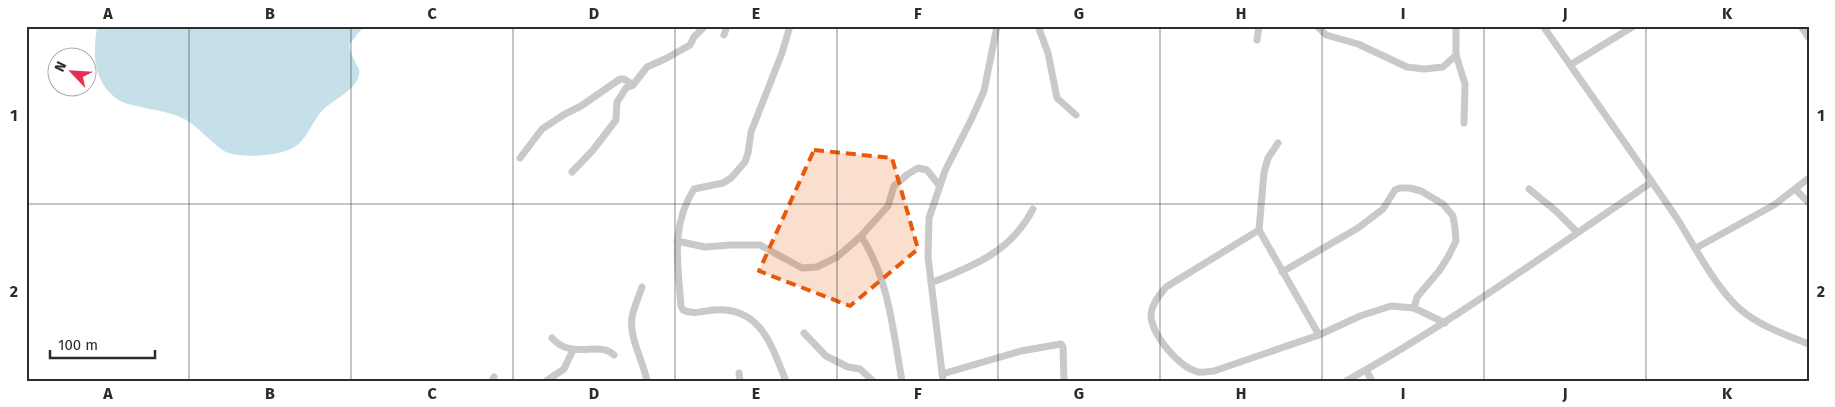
<svg xmlns="http://www.w3.org/2000/svg" width="1835" height="407" viewBox="0 0 1835 407" font-family="'Fira Sans',sans-serif">
<style>
.water{fill:#c6e0ea}
.lines{fill:none;stroke-linecap:round;stroke-linejoin:round}
.minor{stroke:#c9c9c9;stroke-width:7}
.marked{fill:#e8590c;fill-opacity:0.2;stroke:#e8590c;stroke-width:4;stroke-dasharray:10 6;stroke-linejoin:round}
.grid{fill:none;stroke:#2c2c2c;stroke-width:1;stroke-opacity:0.55}
.neatline{fill:none;stroke:#2c2c2c;stroke-width:2}
.grid-label{font-size:16px;text-anchor:middle;font-weight:bold;fill:#2c2c2c}
</style>
<rect width="100%" height="100%" fill="#fff"/>
<!-- water -->
<path class="water" d="M97,26H364L349,45C350,50 351,55 354,59C355,63 358,66 359,69C363,87 334,99 324,109C311,121 308,141 291,149C276,156 239,159 224,151C210,142 200,128 186,120C176,114 161,111 149,109C140,106 125,105 117,99C92,80 93,54 97,26Z"/>
<g class="lines">
<!-- minor -->
<g class="minor">
<polyline points="1038,26 1048,53 1057,98 1076,115"/>
<polyline points="1317,26 1326,35 1358,44 1407,67 1424,69 1443,67 1456,55"/>
<polyline points="1456,26 1456,55 1465,84 1464,123"/>
<path d="M1543,26C1588,91 1634,155 1678,220C1695,247 1717,290 1741,310C1760,326 1786,335 1809,344"/>
<polyline points="1801,26 1809,38"/>
<polyline points="724,35 727,26"/>
<polyline points="1257,40 1259,26"/>
<polyline points="1570,65 1634,26"/>
<path d="M1278,143L1268,158L1264,172L1259,230L1166,287C1160,295 1152,303 1151,314C1151,335 1179,367 1198,372C1203,373 1209,371 1214,371L1319,335L1360,316L1391,306L1414,308L1445,323"/>
<polyline points="520,158 542,129 565,114 581,106 620,79 624,79 633,85"/>
<polyline points="572,172 593,150 616,120 617,102 626,88 633,85 647,67 667,58 690,45 694,37 705,26"/>
<polyline points="1529,189 1556,211 1577,232"/>
<polyline points="1795,189 1809,203"/>
<polyline points="1259,230 1319,335"/>
<path d="M861,236C889,279 893,331 902,381"/>
<polyline points="677,241 705,247 730,245 760,245 802,268 817,267 837,257 860,237 888,206 894,186 908,174 918,168 927,170 939,185"/>
<polyline points="1696,248 1774,205 1809,178"/>
<polyline points="1282,272 1358,228 1383,209 1395,190 1400,188 1410,188 1421,191 1443,204 1453,216 1455,228 1456,241 1448,257 1439,271 1417,297 1414,308"/>
<path d="M931,283C973,266 1011,252 1033,209"/>
<path d="M642,287C639,296 634,307 632,317C629,338 643,360 647,381"/>
<polyline points="804,333 826,356 848,367 860,369 873,381"/>
<path d="M552,338C572,361 599,340 614,355"/>
<polyline points="1366,370 1372,381"/>
<polyline points="739,373 740,381"/>
<polyline points="942,374 1021,351 1061,344 1063,347 1064,381"/>
<polyline points="492,381 494,377"/>
<polyline points="546,381 564,369 573,350"/>
<path d="M786,381C771,345 761,306 713,310C703,311 693,315 683,310L681,306C678,264 670,227 694,189L723,183L731,178L745,162L748,153L751,132L782,53L790,26"/>
<polyline points="943,381 928,257 929,218 945,171 972,118 984,91 997,26"/>
<path d="M1346,381C1453,322 1551,250 1652,182"/>
</g>
</g>
<!-- marked area -->
<path class="marked" d="M814,150L892,158L918,249L850,306L759,271Z"/>
<!-- grid -->
<path class="grid" d="M189,26V381M351,26V381M513,26V381M675,26V381M837,26V381M998,26V381M1160,26V381M1322,26V381M1484,26V381M1646,26V381M26,204H1809"/>
<!-- border -->
<rect width="1835" height="407" fill="none" stroke="#ffffff" stroke-width="55"/>
<!-- north arrow -->
<g transform="translate(72 72) rotate(295)"><circle r="24" fill="#ffffff" stroke="#ababab"/>
<path d="M0-4L9 19L0 12L-9 19Z" fill="#e22f53"/>
<text y="-8" font-size="14" font-weight="bold" text-anchor="middle" fill="#2c2c2c">N</text>
</g>
<!-- scale -->
<path d="M50 350v8h105v-8" fill="none" stroke="#2c2c2c" stroke-width="2.5"/>
<text x="58" y="350" font-size="15" fill="#2c2c2c" stroke="#ffffff" stroke-width="4" paint-order="stroke">100 m</text>
<rect x="28" y="28" width="1780" height="352" class="neatline"/>
<g class="grid-label">
<text x="108" y="19">A</text>
<text x="270" y="19">B</text>
<text x="432" y="19">C</text>
<text x="594" y="19">D</text>
<text x="756" y="19">E</text>
<text x="918" y="19">F</text>
<text x="1079" y="19">G</text>
<text x="1241" y="19">H</text>
<text x="1403" y="19">I</text>
<text x="1565" y="19">J</text>
<text x="1727" y="19">K</text>
<text x="14" y="121">1</text>
<text x="1821" y="121">1</text>
<text x="14" y="297">2</text>
<text x="1821" y="297">2</text>
<text x="108" y="399">A</text>
<text x="270" y="399">B</text>
<text x="432" y="399">C</text>
<text x="594" y="399">D</text>
<text x="756" y="399">E</text>
<text x="918" y="399">F</text>
<text x="1079" y="399">G</text>
<text x="1241" y="399">H</text>
<text x="1403" y="399">I</text>
<text x="1565" y="399">J</text>
<text x="1727" y="399">K</text>
</g>
</svg>
